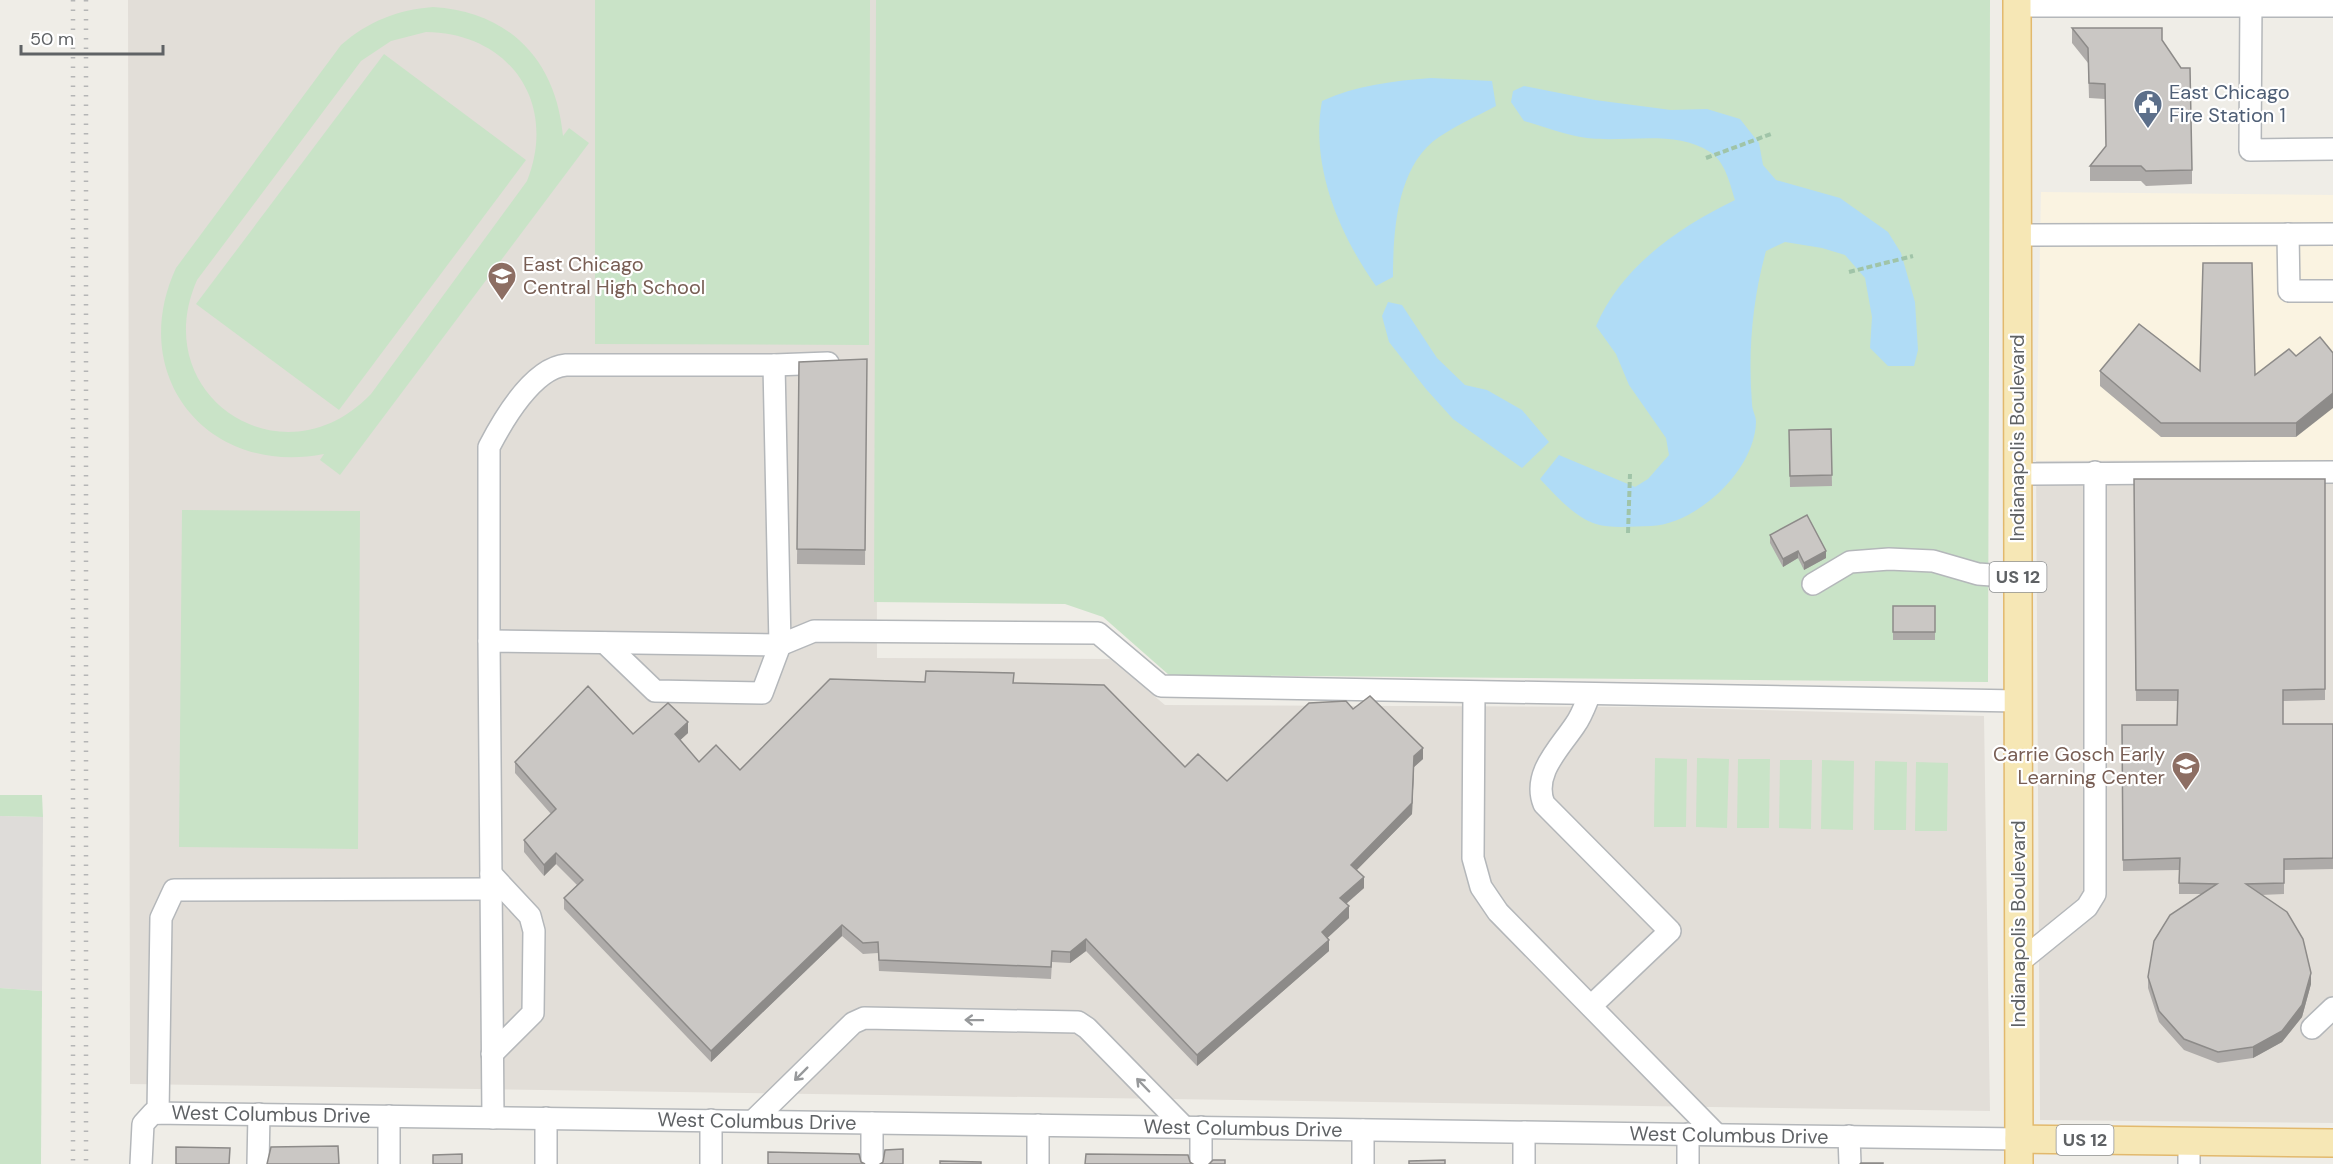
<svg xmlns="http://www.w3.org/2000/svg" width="2333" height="1164" viewBox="0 0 2333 1164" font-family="'DM Sans',sans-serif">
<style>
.commercial{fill:#faf3e1}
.industrial{fill:#dedcd9}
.education{fill:#e2ded8}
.green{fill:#c9e3c7;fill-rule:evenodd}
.water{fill:#b0dcf6}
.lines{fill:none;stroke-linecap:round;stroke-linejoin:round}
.minor-casing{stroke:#b4b7ba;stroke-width:24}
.major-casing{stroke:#e2b96d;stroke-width:30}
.path{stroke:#a0c4a8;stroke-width:4;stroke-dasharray:6 3;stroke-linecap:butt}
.minor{stroke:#fff;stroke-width:21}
.major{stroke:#f6e7b5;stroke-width:27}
.rail{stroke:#b5b6b6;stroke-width:4.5;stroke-dasharray:1.5 8;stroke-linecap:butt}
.wall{fill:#aeaba9}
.shaded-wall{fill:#8d8b89}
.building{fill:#cac7c4;stroke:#8d8b89;stroke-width:1.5}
.oneway{stroke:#97999b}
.labels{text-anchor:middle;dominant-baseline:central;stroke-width:4.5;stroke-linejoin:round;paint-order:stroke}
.shield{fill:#fff;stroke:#8f9193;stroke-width:1.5}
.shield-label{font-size:18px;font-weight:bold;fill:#5f6265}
.service-label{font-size:20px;fill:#4e5e75;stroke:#fff;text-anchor:start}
.education-label{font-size:20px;fill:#785e54;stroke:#fff;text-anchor:start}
.street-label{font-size:20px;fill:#5f6265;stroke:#fff}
</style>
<rect width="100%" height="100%" fill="#efede7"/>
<!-- commercial -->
<polygon class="commercial" points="2041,192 2333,195 2333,460 2036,461"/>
<!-- industrial -->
<polygon class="industrial" points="0,816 43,817 42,991 0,988"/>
<!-- education -->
<g class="education">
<polygon points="128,0 876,0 877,658 1110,659 1165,705 1645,707 1984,716 1990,1111 130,1084"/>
<polygon points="2333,460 2333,1123 2040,1120 2036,461"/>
</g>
<!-- green -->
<g class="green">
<polygon points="595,0 870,0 869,345 595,344"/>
<polygon points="876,0 1990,0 1988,682 1169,675 1103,617 1065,604 874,602"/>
<path d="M433,7C510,12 556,60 563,136L569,128L589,143L340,475L320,460L324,454C208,477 126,376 176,268L341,45C369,21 397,10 433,7ZM426,32C510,33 558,103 527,181L371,394C283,486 146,396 197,280L361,61L391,41Z"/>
<polygon points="384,54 526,160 339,410 196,304"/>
<polygon points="182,510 360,511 358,849 179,847"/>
<polygon points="1655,758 1687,759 1686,827 1654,827"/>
<polygon points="1697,758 1729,759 1727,828 1696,827"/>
<polygon points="1738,759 1770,759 1769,828 1737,828"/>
<polygon points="1780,760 1812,760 1811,829 1779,828"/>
<polygon points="1822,760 1854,761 1853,830 1821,829"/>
<polygon points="1875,761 1907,762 1906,830 1874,830"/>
<polygon points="1916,762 1948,763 1947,831 1915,831"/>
<polygon points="0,795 42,795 43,817 0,816"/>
<polygon points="0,988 42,991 41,1164 0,1164"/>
</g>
<!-- water -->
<g class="water">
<path d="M1431,78L1492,81L1496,106C1477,116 1457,125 1439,137C1397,165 1393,231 1393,277L1376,286C1339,234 1310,165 1322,101C1357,85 1393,81 1431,78Z"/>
<path d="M1524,86L1595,100L1671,110L1707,109L1740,119L1759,143L1763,165L1776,180L1840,198L1888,232L1901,253L1915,302L1918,350L1914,366H1888L1870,348L1872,317L1865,278L1845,255L1822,248L1785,242L1766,251C1752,301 1748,353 1752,404C1752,410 1756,416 1756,422C1755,470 1697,524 1651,526C1634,526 1612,529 1596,524C1574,517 1555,495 1540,479L1559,455L1635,487L1648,479L1669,455L1666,438L1629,385L1616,354L1596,326C1621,267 1679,227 1735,200C1730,184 1725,161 1710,152C1674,129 1626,143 1587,138C1566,135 1545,127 1524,121L1511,102L1513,91Z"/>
<polygon points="1388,302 1402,305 1437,358 1465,385 1487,390 1522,410 1549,442 1522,468 1453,419 1426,389 1389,342 1382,316"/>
</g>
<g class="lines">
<!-- minor casing -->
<g class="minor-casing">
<g id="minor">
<polyline points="2251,0 2250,150 2333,149"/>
<polyline points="2017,6 2333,6"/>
<polyline points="2288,234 2289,291 2333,291"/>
<polyline points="2017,235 2333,234"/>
<polyline points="774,365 828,363"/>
<polyline points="2017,474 2333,472"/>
<polyline points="1813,584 1850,562 1889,559 1933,561 1978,574 2018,577"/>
<path d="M489,641V447C503,420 533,368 566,365H774L780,645L762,693L655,691L605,643"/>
<polyline points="1474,693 1473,858 1481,887 1498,912 1716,1134"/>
<path d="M1589,696C1585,706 1581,717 1575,725C1559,749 1532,774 1544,804L1670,931L1591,1006"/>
<polyline points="491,874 530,916 534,931 533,1013 492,1054"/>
<polyline points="2018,963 2087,907 2095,894 2095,472"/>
<polyline points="2312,1028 2333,1008"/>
<polyline points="158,1113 161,918 174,890 491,889"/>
<polyline points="493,1118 489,641 780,645 814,631 1098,633 1161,686 2018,701"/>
<polyline points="546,1118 546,1164"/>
<polyline points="753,1121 853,1023 864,1018 1078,1022 1087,1028 1184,1127"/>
<polyline points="872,1123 872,1164"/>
<polyline points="1363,1130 1363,1164"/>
<polyline points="1524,1132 1524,1164"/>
<polyline points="1688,1134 1688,1164"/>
<polyline points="1849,1136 1850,1164"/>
<polyline points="2189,1141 2189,1164"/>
<polyline points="141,1164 143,1124 153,1113 2019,1139"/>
<polyline points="258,1164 259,1114"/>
<polyline points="389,1164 389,1116"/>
<polyline points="711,1164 711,1120"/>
<polyline points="1038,1164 1038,1125"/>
<polyline points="1201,1164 1201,1127"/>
</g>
</g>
<!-- major casing -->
<g class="major-casing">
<g id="major">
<polyline points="2017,0 2019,1164"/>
<polyline points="2019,1139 2333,1143"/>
</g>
</g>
<!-- path -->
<g class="path">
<polyline points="1706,158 1771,134"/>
<polyline points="1849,272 1913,256"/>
<polyline points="1628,533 1630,474"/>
</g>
<!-- minor -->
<use href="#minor" class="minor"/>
<!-- major -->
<use href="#major" class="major"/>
<!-- rail -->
<g class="rail">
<polyline points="73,0 73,1164"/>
<polyline points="86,0 86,1164"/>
</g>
</g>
<!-- wall -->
<g class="wall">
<polygon points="2072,28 2162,40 2192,170 2192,184 2146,186 2141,181 2090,181 2090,166 2106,146 2105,99 2089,98 2088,63 2072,43"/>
<polygon points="2296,356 2296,437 2161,437 2100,386 2100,371 2200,371 2255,375"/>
<polygon points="867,359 865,565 797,564 799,362"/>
<polygon points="1831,429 1832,486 1790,487 1789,430"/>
<polygon points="2134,479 2325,479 2325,700 2283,701 2283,724 2333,724 2333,869 2284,870 2284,894 2261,895 2311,984 2302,1017 2282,1042 2253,1058 2218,1063 2184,1050 2159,1022 2148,988 2148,977 2201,894 2179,894 2179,870 2123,871 2122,725 2177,725 2178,701 2136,701"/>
<polygon points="1770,535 1826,558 1804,570 1798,558 1783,567 1770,543"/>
<rect x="1893" y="606" width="42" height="34"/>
<polygon points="925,682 1014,683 1185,767 1227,781 1353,709 1423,759 1414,767 1412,814 1356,870 1364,888 1346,904 1349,918 1327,938 1329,951 1197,1066 1086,951 1070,963 1052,962 1051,979 879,971 878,953 863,954 842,936 711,1062 564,909 564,898 577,885 556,864 544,876 524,852 524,840 551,814 515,773 515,762 633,734 688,733 680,740 699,762 740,770"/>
</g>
<!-- shaded-wall -->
<g class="shaded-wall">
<polygon points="2333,393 2333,408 2296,437 2296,423"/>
<polygon points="1798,551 1798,558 1783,567 1783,559"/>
<polygon points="1826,551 1826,558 1804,570 1804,563"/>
<polygon points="688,722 688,733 675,745 675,734"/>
<polygon points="1423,748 1423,759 1414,767 1412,814 1351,876 1351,865 1414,756"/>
<polygon points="556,853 556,864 544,876 544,865"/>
<polygon points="1364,877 1364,888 1340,909 1340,898"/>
<polygon points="1349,906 1349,918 1322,943 1322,932"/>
<polygon points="842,925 842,936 711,1062 711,1051"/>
<polygon points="1086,939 1086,951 1070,963 1070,952"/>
<polygon points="1329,940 1329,951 1197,1066 1197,1055"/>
<polygon points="2311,973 2311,984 2302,1017 2282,1042 2253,1058 2253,1047"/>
</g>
<!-- building -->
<g class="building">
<polygon points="2072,28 2162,28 2162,40 2181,68 2190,68 2192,170 2146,171 2141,166 2090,166 2106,146 2105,84 2089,83 2088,48"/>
<polygon points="2203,263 2252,263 2255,375 2289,349 2296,356 2320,337 2333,353 2333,393 2296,423 2161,423 2100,371 2139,324 2200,371"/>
<polygon points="867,359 865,550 797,549 799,362"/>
<polygon points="1831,429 1832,475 1790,476 1789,430"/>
<polygon points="2134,479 2325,479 2325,689 2283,690 2283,724 2333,724 2333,858 2284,859 2284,883 2246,884 2287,912 2303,939 2311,973 2302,1005 2282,1031 2253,1047 2218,1052 2184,1039 2159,1011 2148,977 2154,941 2170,915 2217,884 2179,883 2180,858 2123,860 2122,725 2177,725 2178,690 2136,690"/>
<polygon points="1807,515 1826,551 1804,563 1798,551 1783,559 1770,535"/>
<rect x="1893" y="606" width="42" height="26"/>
<polygon points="926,671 1014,673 1013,683 1104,685 1185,767 1198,754 1227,781 1309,703 1346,701 1353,709 1370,696 1423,748 1414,756 1412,803 1351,865 1364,877 1340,898 1349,906 1322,932 1329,940 1197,1055 1086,939 1070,952 1052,951 1051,967 879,960 878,942 863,943 842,925 711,1051 564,898 583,880 556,853 544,865 524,840 556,809 515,762 588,686 633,734 668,703 688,722 675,734 699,762 716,745 740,770 830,679 925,682"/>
<polygon points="338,1146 339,1164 267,1164 271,1147"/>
<polygon points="176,1147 230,1148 229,1164 176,1164"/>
<polygon points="903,1149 903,1164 880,1164 883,1162 885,1150"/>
<polygon points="768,1152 859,1154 861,1162 865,1164 768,1164"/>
<polygon points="462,1154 462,1164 433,1164 433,1155"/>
<polygon points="1086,1154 1188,1155 1190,1162 1193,1164 1085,1164"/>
<polygon points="1213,1160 1225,1160 1225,1164 1209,1164"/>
<polygon points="1445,1160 1445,1164 1409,1164 1409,1161"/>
<polygon points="940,1161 981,1162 981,1164 940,1164"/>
<polygon points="1861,1163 1883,1163 1883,1164 1860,1164"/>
</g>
<!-- one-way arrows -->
<defs><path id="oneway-shaft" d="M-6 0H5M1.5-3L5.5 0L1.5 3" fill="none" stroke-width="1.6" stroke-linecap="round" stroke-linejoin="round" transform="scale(1.5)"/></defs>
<g class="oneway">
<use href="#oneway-shaft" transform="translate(974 1020) rotate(-179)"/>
<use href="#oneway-shaft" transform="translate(801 1074) rotate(135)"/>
<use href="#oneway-shaft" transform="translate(1143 1085) rotate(-134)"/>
</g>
<!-- icons -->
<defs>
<g id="civic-pin" transform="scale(1.5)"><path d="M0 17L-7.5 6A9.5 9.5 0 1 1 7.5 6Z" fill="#5c6f8a" stroke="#fff"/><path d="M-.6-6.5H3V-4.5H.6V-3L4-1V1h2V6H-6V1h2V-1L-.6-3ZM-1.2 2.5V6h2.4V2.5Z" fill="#fff"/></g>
<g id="school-pin" transform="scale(1.5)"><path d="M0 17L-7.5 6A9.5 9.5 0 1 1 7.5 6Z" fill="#8d6e63" stroke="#fff"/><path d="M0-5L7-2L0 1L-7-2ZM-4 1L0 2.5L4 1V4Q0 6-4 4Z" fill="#fff"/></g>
</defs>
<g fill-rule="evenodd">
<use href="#civic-pin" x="2148" y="104"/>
<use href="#school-pin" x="502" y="276"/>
<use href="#school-pin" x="2186" y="766"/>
</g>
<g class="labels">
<!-- shield labels -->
<g class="shield">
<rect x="1989.5" y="562" width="57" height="30" rx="4.5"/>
<rect x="2056.5" y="1125" width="57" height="30" rx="4.5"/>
</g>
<g class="shield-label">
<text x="2018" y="577">US 12</text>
<text x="2085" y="1140">US 12</text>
</g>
<!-- service labels -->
<g class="service-label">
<text x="2169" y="92">East Chicago<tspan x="2169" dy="23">Fire Station 1</tspan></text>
</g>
<!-- education labels -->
<g class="education-label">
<text x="523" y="264">East Chicago<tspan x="523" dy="23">Central High School</tspan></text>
<text x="2165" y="754" text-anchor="end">Carrie Gosch Early<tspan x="2165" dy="23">Learning Center</tspan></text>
</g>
<!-- street labels -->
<g class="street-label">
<text transform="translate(2017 438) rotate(-90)">Indianapolis Boulevard</text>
<text transform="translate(2018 924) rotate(-90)">Indianapolis Boulevard</text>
<text transform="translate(271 1114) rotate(1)">West Columbus Drive</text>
<text transform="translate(757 1121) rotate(1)">West Columbus Drive</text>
<text transform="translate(1243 1128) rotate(1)">West Columbus Drive</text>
<text transform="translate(1729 1135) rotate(1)">West Columbus Drive</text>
</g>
</g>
<!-- scale -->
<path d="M21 45v9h142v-9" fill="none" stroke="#5f6265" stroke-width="3"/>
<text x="30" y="45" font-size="18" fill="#5f6265" stroke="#ffffff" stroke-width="4.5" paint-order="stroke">50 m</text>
</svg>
